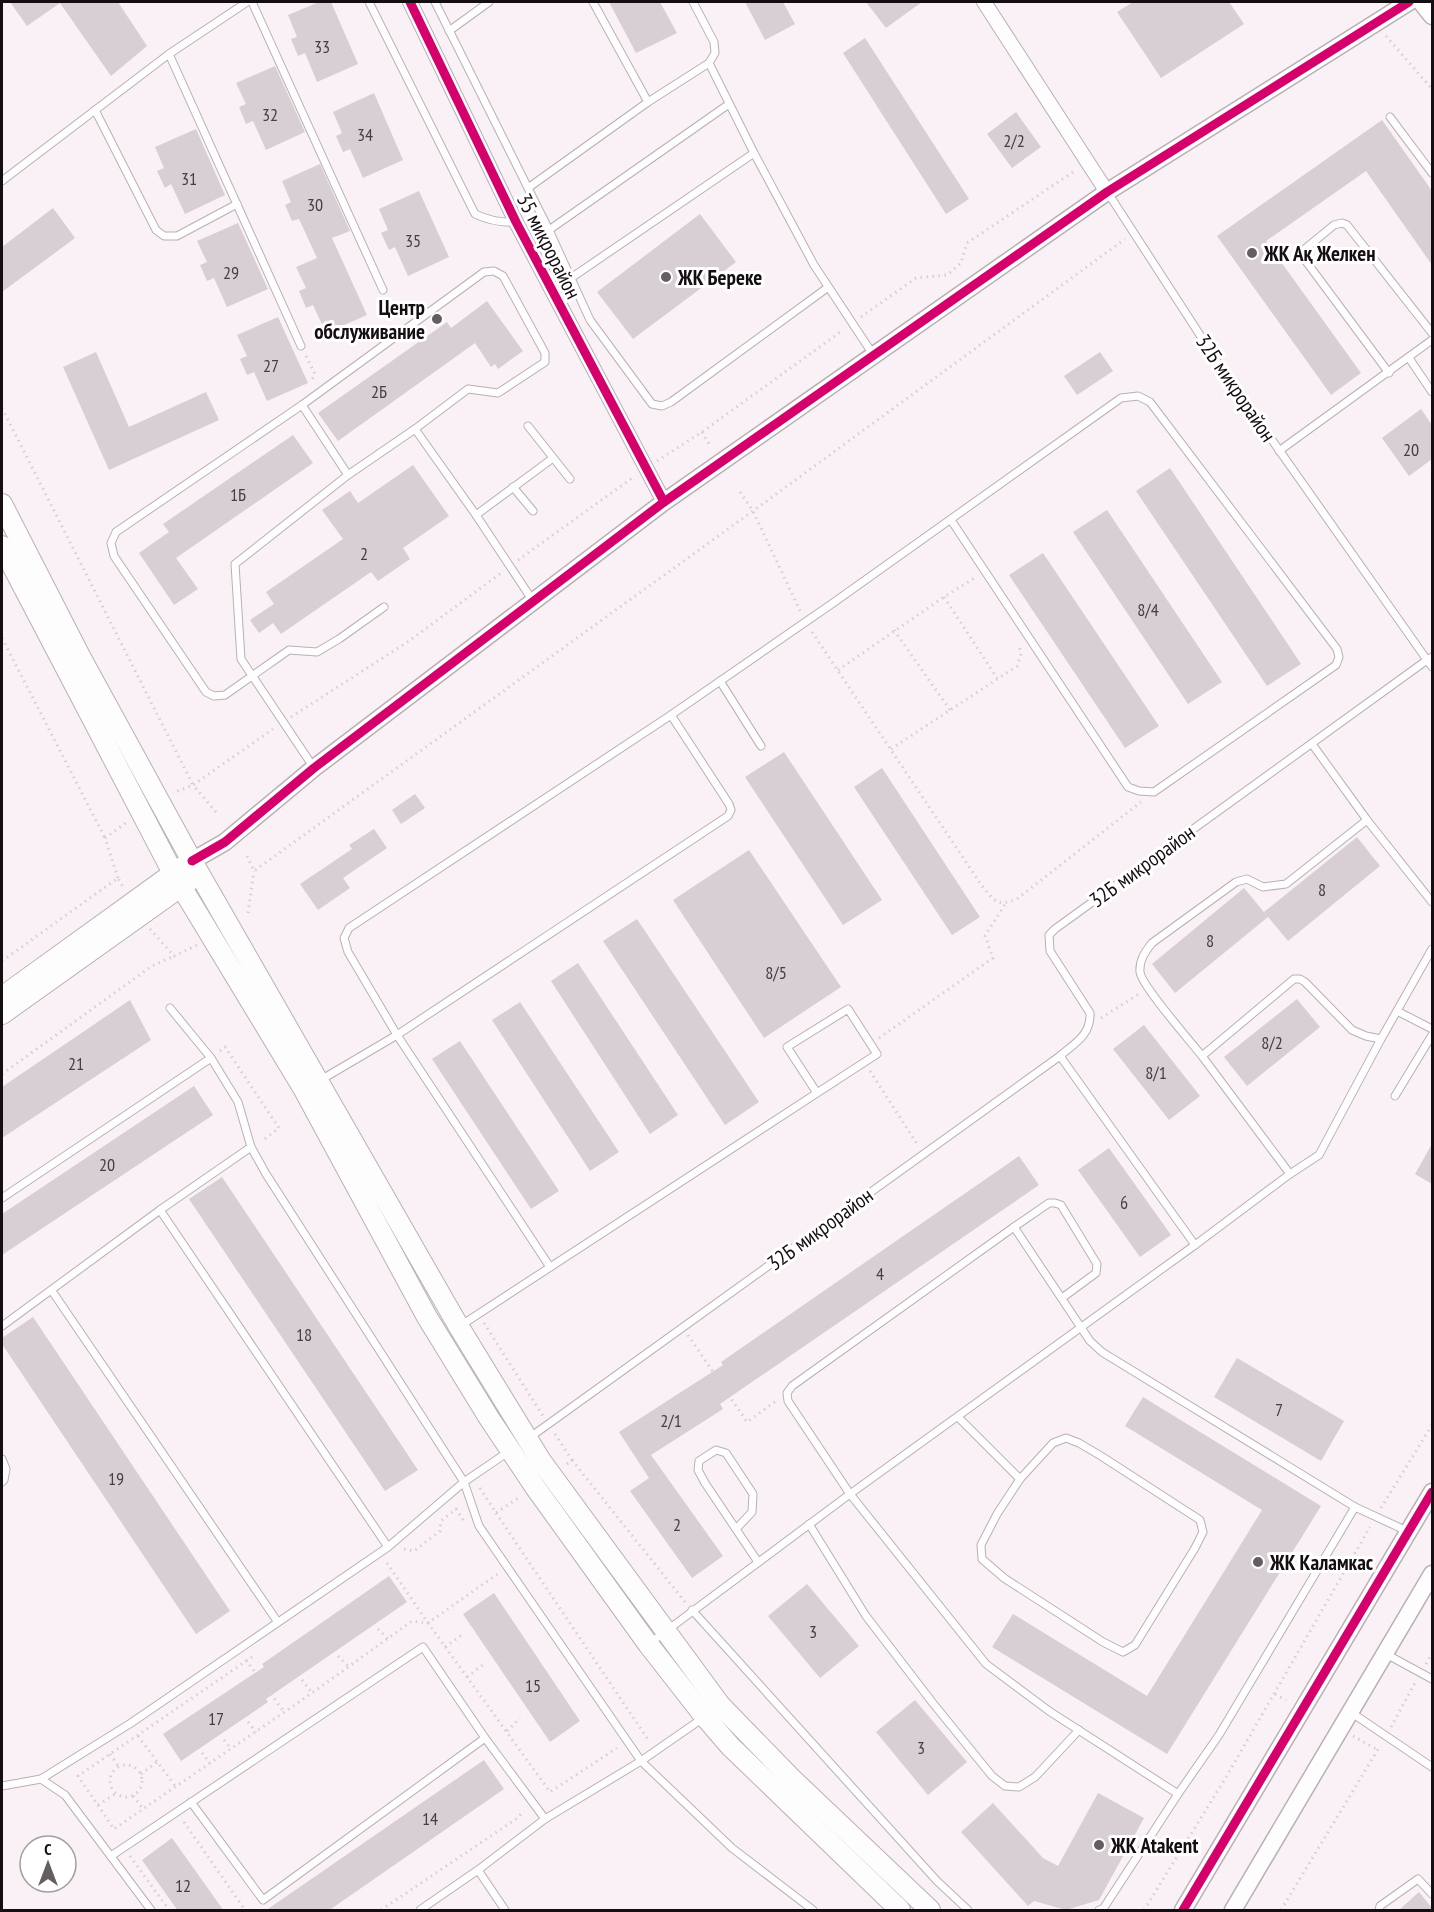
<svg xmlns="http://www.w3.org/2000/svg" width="1434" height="1912" viewBox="0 0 1434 1912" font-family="'PT Sans Narrow',sans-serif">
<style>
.building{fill:#d7cfd4}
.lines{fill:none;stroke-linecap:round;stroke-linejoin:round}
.service-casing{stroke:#b8b0b5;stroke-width:9}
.minor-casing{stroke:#b8b0b5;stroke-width:16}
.tertiary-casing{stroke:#b8b0b5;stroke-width:19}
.secondary-casing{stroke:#b8b0b5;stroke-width:22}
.path{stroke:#d3d0d2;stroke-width:3;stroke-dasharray:1.5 4.5;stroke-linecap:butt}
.service{stroke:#fefdfe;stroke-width:7}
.minor{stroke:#fefdfe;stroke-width:14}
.tertiary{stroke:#fefdfe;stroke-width:16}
.secondary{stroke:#fefdfe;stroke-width:20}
.cycleway-casing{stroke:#fff;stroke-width:13}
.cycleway{stroke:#d6006c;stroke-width:9}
.poi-dot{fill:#645d62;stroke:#fff;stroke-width:2}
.labels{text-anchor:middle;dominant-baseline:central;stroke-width:6;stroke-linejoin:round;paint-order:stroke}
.number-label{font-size:18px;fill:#453e42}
.street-label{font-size:21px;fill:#140d12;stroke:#fff}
.poi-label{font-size:21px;font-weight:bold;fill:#140d12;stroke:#fff;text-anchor:start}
</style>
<rect width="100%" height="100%" fill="#faf1f7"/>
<!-- building -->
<g class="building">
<polygon points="10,2 118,2 147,46 111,76 60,3 27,26"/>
<polygon points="319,2 331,2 358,64 317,82 305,53 298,56 291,39 297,37 288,15"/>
<polygon points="609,2 660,2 677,33 636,53"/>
<polygon points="745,2 783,2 795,24 765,40"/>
<polygon points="866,2 922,2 886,28"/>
<polygon points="1133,2 1229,2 1244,24 1161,78 1117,12"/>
<polygon points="865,38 969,199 946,214 843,53"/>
<polygon points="275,66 305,132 266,150 253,121 246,124 239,107 246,104 236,83"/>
<polygon points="374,93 403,160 363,178 350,149 343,152 336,136 342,133 333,112"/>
<polygon points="1016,112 1041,147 1012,168 987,134"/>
<polygon points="1382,120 1432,191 1432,265 1366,171 1266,241 1361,373 1331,395 1217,236"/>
<polygon points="196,129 225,195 185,214 171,184 165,188 157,171 164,168 155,147"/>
<polygon points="320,164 350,231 332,238 367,315 326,333 313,305 306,308 299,291 306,288 296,267 317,258 299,219 292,221 285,205 291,202 282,181"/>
<polygon points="419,191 449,257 408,276 395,247 389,250 381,233 388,230 379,209"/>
<polygon points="53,208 75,238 2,292 2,247"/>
<polygon points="700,214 736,262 633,339 597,292"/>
<polygon points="238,223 268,289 227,307 214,278 207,281 200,265 207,262 197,241"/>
<polygon points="487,301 523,351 498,369 495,364 491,367 475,343 338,441 318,413 447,322 451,328"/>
<polygon points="278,317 308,383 267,401 254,372 247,375 240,359 247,356 237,335"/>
<polygon points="96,352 129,427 206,392 219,420 109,470 63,367"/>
<polygon points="1100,352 1113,371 1077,395 1064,376"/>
<polygon points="1421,409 1432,425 1432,459 1409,476 1382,438"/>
<polygon points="293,435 313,463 176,558 198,589 174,605 139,553 169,532 163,524"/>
<polygon points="413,465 449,516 403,548 410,559 378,581 371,572 281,634 273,623 259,633 250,620 274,604 266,592 343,539 322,510 350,491 358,503"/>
<polygon points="1170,468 1301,664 1267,686 1136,491"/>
<polygon points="1107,510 1222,682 1188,704 1073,532"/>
<polygon points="1043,553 1159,726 1125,748 1009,575"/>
<polygon points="784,752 882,900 843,925 745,777"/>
<polygon points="882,768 980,917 952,935 854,787"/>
<polygon points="415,794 425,808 401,824 392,810"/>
<polygon points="374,829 387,848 343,878 350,888 318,910 300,884 352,849 349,845"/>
<polygon points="1357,837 1380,866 1288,941 1264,912"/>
<polygon points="749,850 841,987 764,1038 673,900"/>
<polygon points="1244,888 1268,917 1175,993 1152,964"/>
<polygon points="637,919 759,1102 725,1125 603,941"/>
<polygon points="578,963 678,1115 650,1134 551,981"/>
<polygon points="1297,999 1320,1027 1247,1086 1224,1057"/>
<polygon points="130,1000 151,1040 2,1138 2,1087"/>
<polygon points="520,1002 619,1152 590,1171 492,1020"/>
<polygon points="1144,1025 1200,1096 1169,1120 1113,1049"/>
<polygon points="460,1041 559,1191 531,1209 432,1059"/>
<polygon points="194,1086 213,1115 2,1255 2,1214"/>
<polygon points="1432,1144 1432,1184 1415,1174"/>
<polygon points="1109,1148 1171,1235 1140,1257 1078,1170"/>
<polygon points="1019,1156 1039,1185 720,1404 723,1409 651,1455 723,1556 692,1578 630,1491 649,1478 619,1432 723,1365 721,1362"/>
<polygon points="222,1177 418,1470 385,1491 189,1199"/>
<polygon points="33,1317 230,1611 196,1634 2,1344 2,1338"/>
<polygon points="1237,1358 1344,1421 1321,1461 1214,1397"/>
<polygon points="1143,1397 1321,1506 1167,1754 992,1647 1013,1614 1147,1696 1262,1510 1125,1426"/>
<polygon points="389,1576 407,1602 266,1699 268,1702 181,1761 163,1734 264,1667 262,1664"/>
<polygon points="807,1584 859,1646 820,1678 768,1616"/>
<polygon points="494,1593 580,1721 550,1742 463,1614"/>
<polygon points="915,1700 967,1762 928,1795 876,1732"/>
<polygon points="484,1760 504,1789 328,1911 265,1911"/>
<polygon points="1098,1793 1144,1818 1099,1900 1066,1910 1034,1901 1028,1906 961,1832 993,1803 1043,1858 1058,1866"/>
<polygon points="172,1838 224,1911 178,1911 142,1860"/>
<polygon points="1419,1892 1432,1908 1432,1911 1398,1911"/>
</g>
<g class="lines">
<!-- service casing -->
<g class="service-casing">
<g id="service">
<polyline points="252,2 383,290"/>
<path d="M369,2L475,214C488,220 501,223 515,222"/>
<polyline points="435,2 549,230 590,320 652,404 662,406 671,402 827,288"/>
<polyline points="693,2 714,42 715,53 709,63 754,153 814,265 874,356"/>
<polyline points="449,31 489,2"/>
<polyline points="169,54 301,346"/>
<polyline points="648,102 709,63"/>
<polyline points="95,110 156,230 164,236 177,236 237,204"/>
<polyline points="1390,117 1432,173"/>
<polyline points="2,181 169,54 247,2"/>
<polyline points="528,188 648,102 593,2"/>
<polyline points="549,230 729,104"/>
<polyline points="571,278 754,153"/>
<polyline points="1409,358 1432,392"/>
<polyline points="1389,373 1305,260 1304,254 1306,248 1334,225 1342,223 1347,225 1432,333"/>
<polyline points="302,405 348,475"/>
<polyline points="528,426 570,479"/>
<polyline points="415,429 476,515 533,601"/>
<polyline points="1279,451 1432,340"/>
<polyline points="513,487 533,511"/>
<polyline points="476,515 553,458"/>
<polyline points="1432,657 1427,660 1432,667"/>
<polyline points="720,681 761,746"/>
<polyline points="671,715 833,603 1121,398 1138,396 1150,402 1337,649 1339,657 1336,665 1154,792 1139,791 1128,787 951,520"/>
<polyline points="1312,744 1367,820 1432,902"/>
<polyline points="314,768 241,659 235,564 348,475 415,429 468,389 498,393 545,362 545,353 503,276 494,271 484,272 302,405 116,532 111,543 114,556 206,692 214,696 225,695 289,650 317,652 339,639 384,607"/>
<polyline points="170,1008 211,1058 238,1102 251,1147 266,1174 464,1482 479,1526 641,1761 732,1848 813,1910"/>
<polyline points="1397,1011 1432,1029"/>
<path d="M1202,1056C1191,1042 1141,985 1140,972C1139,960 1145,952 1152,943L1236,882L1247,879L1263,887L1286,884L1367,820"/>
<polyline points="319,1081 397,1035 728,816 731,810 729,804 671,715 349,928 344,938 348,952 397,1035 550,1267"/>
<polyline points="1395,1096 1432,1035"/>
<polyline points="1290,1174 1202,1056 1294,979 1300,979 1305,982 1352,1030 1366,1036 1381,1039"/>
<polyline points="2,1198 211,1058"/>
<polyline points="160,1210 251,1147"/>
<polygon points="1014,1227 1090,1341 1102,1352 1355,1507 1219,1735 1178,1794 1049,1711 986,1664 850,1494 788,1401 787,1393 792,1386"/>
<polyline points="1014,1227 1049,1203 1055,1203 1061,1205 1097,1264 1096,1273 1062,1298"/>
<polyline points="1195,1245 1290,1174 1319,1155 1381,1039 1432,949"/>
<polyline points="52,1291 277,1621"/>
<polyline points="2,1326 160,1210 388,1547"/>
<polyline points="460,1326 817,1093 877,1054 848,1009 787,1047 817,1093"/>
<polyline points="958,1417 1020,1479"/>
<path d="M529,1438L1060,1056C1075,1043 1091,1035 1090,1013L1050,951L1049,935L1055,929L1427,660L1222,369L1108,193"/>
<polygon points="1066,1438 1079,1443 1101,1456 1200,1520 1203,1532 1195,1548 1135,1645 1123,1652 1103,1642 1004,1578 982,1559 981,1545 997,1514 1020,1479 1053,1443"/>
<polyline points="2,1459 6,1469 4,1480 2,1482"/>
<polyline points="1355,1507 1407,1531"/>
<polyline points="809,1524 866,1616 932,1702 992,1776 1005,1786 1019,1787 1035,1777 1079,1730"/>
<polyline points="736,1529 752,1512 753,1494 726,1453 716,1450 699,1461 698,1470 705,1483 758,1562"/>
<polyline points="692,1610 937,1881 968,1910"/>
<polyline points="650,1643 850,1494 1195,1245 1060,1056"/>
<polyline points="1386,1654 1432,1679"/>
<polyline points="1352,1713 1432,1767"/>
<polyline points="485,1738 545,1819"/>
<polyline points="41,1779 65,1795 151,1910"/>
<polyline points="2,1786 41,1779 131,1723 388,1547 464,1482 508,1452"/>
<polyline points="111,1856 423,1647 485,1738 263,1900 191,1802"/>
<polyline points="478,1870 505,1910"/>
<polyline points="420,1910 478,1870 545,1819 641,1761 703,1718"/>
<polyline points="1099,1910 1103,1909 1178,1794"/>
<polyline points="1379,1910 1380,1906 1418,1879 1432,1894"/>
</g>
</g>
<!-- minor casing -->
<g class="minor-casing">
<g id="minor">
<polyline points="410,2 516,222 664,502"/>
<polyline points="984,2 1107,192"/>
</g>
</g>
<!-- tertiary casing -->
<g class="tertiary-casing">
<g id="tertiary">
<polyline points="1421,2 1432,16"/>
<polyline points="192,861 225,842 314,768 664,502 1107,192 1409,2"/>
<polyline points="1183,1910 1432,1492"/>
<polyline points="1233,1910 1432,1574"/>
</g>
</g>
<!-- secondary casing -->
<g class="secondary-casing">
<g id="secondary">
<polyline points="2,504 81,658 192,861 459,1327 541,1461 720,1705 791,1778 930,1910"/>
<polyline points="2,546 173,873 303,1088 427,1317 489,1418 535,1487 648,1644 705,1717 730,1746 900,1910"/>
<polyline points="2,997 182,867"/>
<polyline points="2,1014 190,880"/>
</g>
</g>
<!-- path -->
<g class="path">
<polyline points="1386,36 1432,89"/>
<polyline points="861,317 916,278 947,275 961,263 967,243 1076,170"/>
<polyline points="306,356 315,374 311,382"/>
<polyline points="2,408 193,785 173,793"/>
<polyline points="702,432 709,444"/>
<polyline points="657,461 702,432 843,330"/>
<polyline points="740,492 753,511 801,613"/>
<polyline points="518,560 635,476"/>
<polyline points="944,597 997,678"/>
<polyline points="894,630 950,710"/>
<path d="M812,632L982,886C995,901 997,907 1017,899L1141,802"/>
<polyline points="2,638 105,838"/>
<polyline points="838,670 944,597 976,577"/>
<polyline points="291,717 409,641 501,573"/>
<polyline points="891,749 1017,666 1021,654 1019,645"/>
<polyline points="216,812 193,785 273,729"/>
<polyline points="247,856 254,871 753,511 1125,239"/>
<polyline points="118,878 105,838 127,822"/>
<polyline points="248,913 254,871"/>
<polyline points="150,929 174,956 197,945"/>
<polyline points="2,961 118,878 124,889"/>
<polyline points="1101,1018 1139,994"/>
<polyline points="879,1038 993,958 985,936 1005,904"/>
<polyline points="220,1051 225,1047 279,1128 262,1141"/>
<polyline points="870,1071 917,1144"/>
<polyline points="2,1074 152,966 174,956"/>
<polyline points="484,1323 543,1416"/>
<polyline points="688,1335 747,1422 776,1401"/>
<polyline points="555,1434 572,1460 564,1466"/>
<polyline points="572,1460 685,1602"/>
<polyline points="480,1488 496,1513 521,1496"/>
<polyline points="1381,1508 1432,1425"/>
<polyline points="496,1513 649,1741"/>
<polyline points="404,1549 414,1551 440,1531 441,1521 456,1509 465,1523"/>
<polyline points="387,1563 428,1623 499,1573"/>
<polyline points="378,1629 388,1639"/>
<polyline points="445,1647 462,1635"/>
<polyline points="338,1656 348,1666"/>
<polyline points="252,1657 78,1776 114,1829 312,1693 412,1621 428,1623 550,1792 617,1748"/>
<polyline points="246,1660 284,1712"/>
<polyline points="1426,1664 1432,1653"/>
<polyline points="467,1677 484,1664"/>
<polyline points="302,1680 312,1693"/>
<polyline points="1275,1694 1286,1700"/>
<polyline points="248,1722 256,1732"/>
<polyline points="1391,1727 1415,1683"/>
<polyline points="507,1731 520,1718"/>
<polyline points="138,1736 176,1787"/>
<polyline points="1353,1736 1378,1750"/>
<polyline points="224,1740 231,1749"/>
<polyline points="202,1753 210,1763"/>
<polyline points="110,1754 119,1767"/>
<circle cx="126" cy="1781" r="16"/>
<polyline points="141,1774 157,1762"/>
<polyline points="133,1796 143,1809"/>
<polyline points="98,1805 115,1794"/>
<polyline points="184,1822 245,1910"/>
<polyline points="130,1856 169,1910"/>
<polyline points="381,1910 516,1819 524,1811"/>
<polyline points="1144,1910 1225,1779 1370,1527"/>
<polyline points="1281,1910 1380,1746"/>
</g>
<!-- service -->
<use href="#service" class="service"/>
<!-- minor -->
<use href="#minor" class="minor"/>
<!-- tertiary -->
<use href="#tertiary" class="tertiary"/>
<!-- secondary -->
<use href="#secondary" class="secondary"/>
<!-- cycleway casing -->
<g class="cycleway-casing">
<g id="cycleway">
<polyline points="410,2 516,222 664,502"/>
<polyline points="192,861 225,842 314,768 664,502 1107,192 1409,2"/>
<polyline points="1183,1910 1432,1492"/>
</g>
</g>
<!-- cycleway -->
<use href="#cycleway" class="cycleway"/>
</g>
<!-- markers -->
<g class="poi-dot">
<circle cx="1252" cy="253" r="6"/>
<circle cx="666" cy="277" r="6"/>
<circle cx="437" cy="319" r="6"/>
<circle cx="1258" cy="1562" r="6"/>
<circle cx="1099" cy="1845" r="6"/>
</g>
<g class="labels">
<!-- number labels -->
<g class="number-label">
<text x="322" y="46">33</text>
<text x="270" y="114">32</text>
<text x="365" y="134">34</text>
<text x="1014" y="140">2/2</text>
<text x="189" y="178">31</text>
<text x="315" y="204">30</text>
<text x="413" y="240">35</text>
<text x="231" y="272">29</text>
<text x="271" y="365">27</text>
<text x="379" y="391">2Б</text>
<text x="1411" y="449">20</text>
<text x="238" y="494">1Б</text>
<text x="364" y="553">2</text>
<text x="1148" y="609">8/4</text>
<text x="1322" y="889">8</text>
<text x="1210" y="940">8</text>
<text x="776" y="972">8/5</text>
<text x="1272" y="1042">8/2</text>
<text x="76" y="1063">21</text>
<text x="1156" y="1072">8/1</text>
<text x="107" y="1164">20</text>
<text x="1124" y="1202">6</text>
<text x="880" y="1273">4</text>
<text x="304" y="1334">18</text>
<text x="1279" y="1409">7</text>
<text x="671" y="1420">2/1</text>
<text x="116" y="1478">19</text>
<text x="677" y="1524">2</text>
<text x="813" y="1631">3</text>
<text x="533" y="1685">15</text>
<text x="216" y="1718">17</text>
<text x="921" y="1747">3</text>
<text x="430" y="1818">14</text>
<text x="183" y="1885">12</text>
</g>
<!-- street labels -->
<g class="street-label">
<text transform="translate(549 246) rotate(63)">35 микрорайон</text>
<text transform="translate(1236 388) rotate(56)">32Б микрорайон</text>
<text transform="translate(1142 866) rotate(-36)">32Б микрорайон</text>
<text transform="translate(820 1229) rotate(-36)">32Б микрорайон</text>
</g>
<!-- poi labels -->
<g class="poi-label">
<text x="1264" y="253">ЖК Ақ Желкен</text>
<text x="678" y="277">ЖК Береке</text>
<text x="425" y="307" text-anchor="end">Центр<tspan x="425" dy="24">обслуживание</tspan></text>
<text x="1270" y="1562">ЖК Каламкас</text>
<text x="1111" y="1845">ЖК Atakent</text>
</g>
</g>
<!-- border -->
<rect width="1434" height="1912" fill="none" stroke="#140d12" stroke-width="6"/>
<!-- north arrow -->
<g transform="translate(48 1864)"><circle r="28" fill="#ffffff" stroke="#a19ea0" stroke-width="1.5"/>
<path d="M0-4.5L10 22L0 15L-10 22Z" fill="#645d62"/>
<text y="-9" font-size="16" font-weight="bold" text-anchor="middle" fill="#140d12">С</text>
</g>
</svg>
